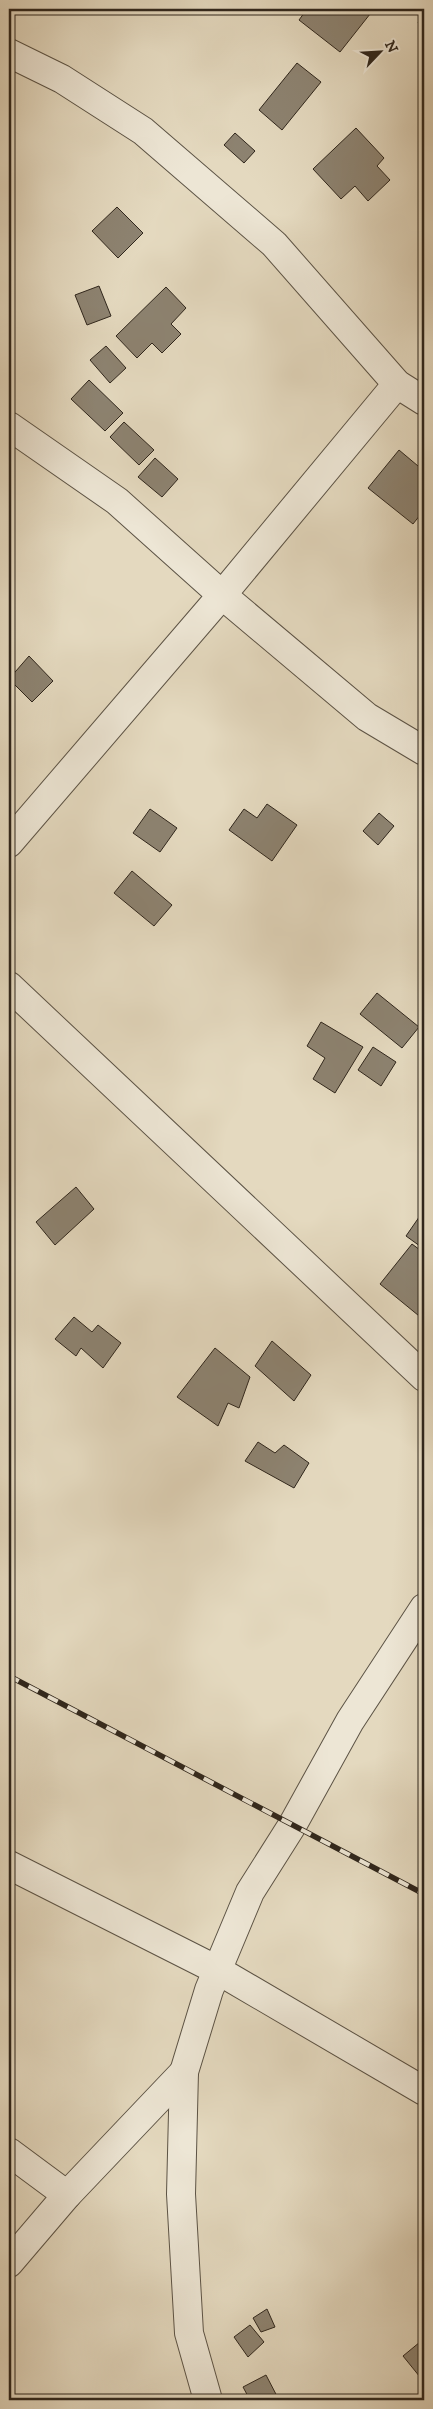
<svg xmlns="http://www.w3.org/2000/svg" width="433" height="2409" viewBox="0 0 433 2409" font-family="'IM FELL DW Pica',serif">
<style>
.building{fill:#8d8371;stroke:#2f261c}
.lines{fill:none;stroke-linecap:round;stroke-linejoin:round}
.minor-casing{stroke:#5c5345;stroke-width:30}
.minor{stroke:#ede6d5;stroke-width:28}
.rail-casing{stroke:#2f261c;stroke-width:5.5}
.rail{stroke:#ede6d5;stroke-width:4;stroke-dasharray:11;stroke-linecap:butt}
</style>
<rect width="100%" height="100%" fill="#e4d9bf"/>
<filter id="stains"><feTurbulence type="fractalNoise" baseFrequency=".004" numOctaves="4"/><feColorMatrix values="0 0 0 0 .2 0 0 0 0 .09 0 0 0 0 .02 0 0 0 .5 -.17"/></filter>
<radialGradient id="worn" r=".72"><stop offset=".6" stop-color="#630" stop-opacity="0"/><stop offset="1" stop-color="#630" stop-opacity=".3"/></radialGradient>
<!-- building -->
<g class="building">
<polygon points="307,9 374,9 340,52 299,20"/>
<polygon points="424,13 424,27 418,23"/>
<polygon points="297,63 321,82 282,130 259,110"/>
<polygon points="356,128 384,158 377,166 390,180 368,201 355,186 341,199 313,169"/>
<polygon points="235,133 255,151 244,163 224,145"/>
<polygon points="117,207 143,233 118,258 92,231"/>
<polygon points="99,286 111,316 87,325 75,295"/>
<polygon points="166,287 186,308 171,324 181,334 162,353 152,343 137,358 116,336"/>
<polygon points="106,346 126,368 110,383 90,360"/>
<polygon points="89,380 123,413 105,431 71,399"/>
<polygon points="124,422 154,450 139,465 110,437"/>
<polygon points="399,450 424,471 424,510 413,524 368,488"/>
<polygon points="155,458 178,479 162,497 138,477"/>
<polygon points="29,656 53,681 32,702 9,679"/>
<polygon points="267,804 297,825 272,861 229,830 244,809 257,818"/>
<polygon points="150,809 177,828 160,852 133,833"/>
<polygon points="379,813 394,826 378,845 363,831"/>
<polygon points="132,871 172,905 154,926 114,893"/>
<polygon points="377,993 419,1027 402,1048 360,1014"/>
<polygon points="321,1022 363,1047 335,1093 313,1079 325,1058 307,1046"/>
<polygon points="373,1047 396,1062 381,1086 358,1070"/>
<polygon points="76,1187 94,1209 55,1245 36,1222"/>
<polygon points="424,1210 424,1249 406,1236"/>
<polygon points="412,1244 424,1253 424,1320 380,1284"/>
<polygon points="74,1317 92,1332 98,1325 121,1343 103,1368 81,1348 76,1356 55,1339"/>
<polygon points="272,1341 311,1375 294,1401 255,1366"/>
<polygon points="215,1348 250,1377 239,1408 228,1403 218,1426 177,1397"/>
<polygon points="258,1442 275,1453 284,1445 309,1463 294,1488 245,1461"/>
<polygon points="267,2309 275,2327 261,2332 253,2318"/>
<polygon points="250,2325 264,2342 248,2357 234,2337"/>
<polygon points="420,2342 424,2346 424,2373 420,2377 403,2356"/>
<polygon points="266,2375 279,2400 250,2400 243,2387"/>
</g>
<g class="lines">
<!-- minor casing -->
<g class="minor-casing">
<g id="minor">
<polyline points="9,53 62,79 143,131 274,244 397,384 424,401"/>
<polyline points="9,426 117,501 222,595 367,717 424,751"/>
<polyline points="9,843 222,595 397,384"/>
<polyline points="9,986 424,1377"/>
<polyline points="9,1865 219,1971 424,2091"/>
<polyline points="9,2152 67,2195"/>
<polyline points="9,2263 67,2195 184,2072"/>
<polyline points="208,2400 189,2333 181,2194 184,2072 209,1990 250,1892 293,1824 350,1721 424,1608"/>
</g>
</g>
<!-- minor -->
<use href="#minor" class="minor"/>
<!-- rail casing -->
<g class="rail-casing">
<polyline id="rail" points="9,1676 424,1894"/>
</g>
<!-- rail -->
<use href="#rail" class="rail"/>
</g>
<!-- margin -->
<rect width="433" height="2409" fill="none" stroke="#e4d9bf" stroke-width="30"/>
<rect x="10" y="10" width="413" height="2389" fill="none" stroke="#2f261c" stroke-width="2.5"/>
<rect x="15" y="15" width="403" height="2379" fill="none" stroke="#2f261c"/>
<!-- north arrow -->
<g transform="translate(380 52) rotate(65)" stroke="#ede6d5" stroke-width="4" paint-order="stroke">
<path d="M0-4L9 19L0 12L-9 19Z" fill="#2f261c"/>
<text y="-8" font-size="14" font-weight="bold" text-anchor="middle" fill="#2f261c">N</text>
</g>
<rect width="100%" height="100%" filter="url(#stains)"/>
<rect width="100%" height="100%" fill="url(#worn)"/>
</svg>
